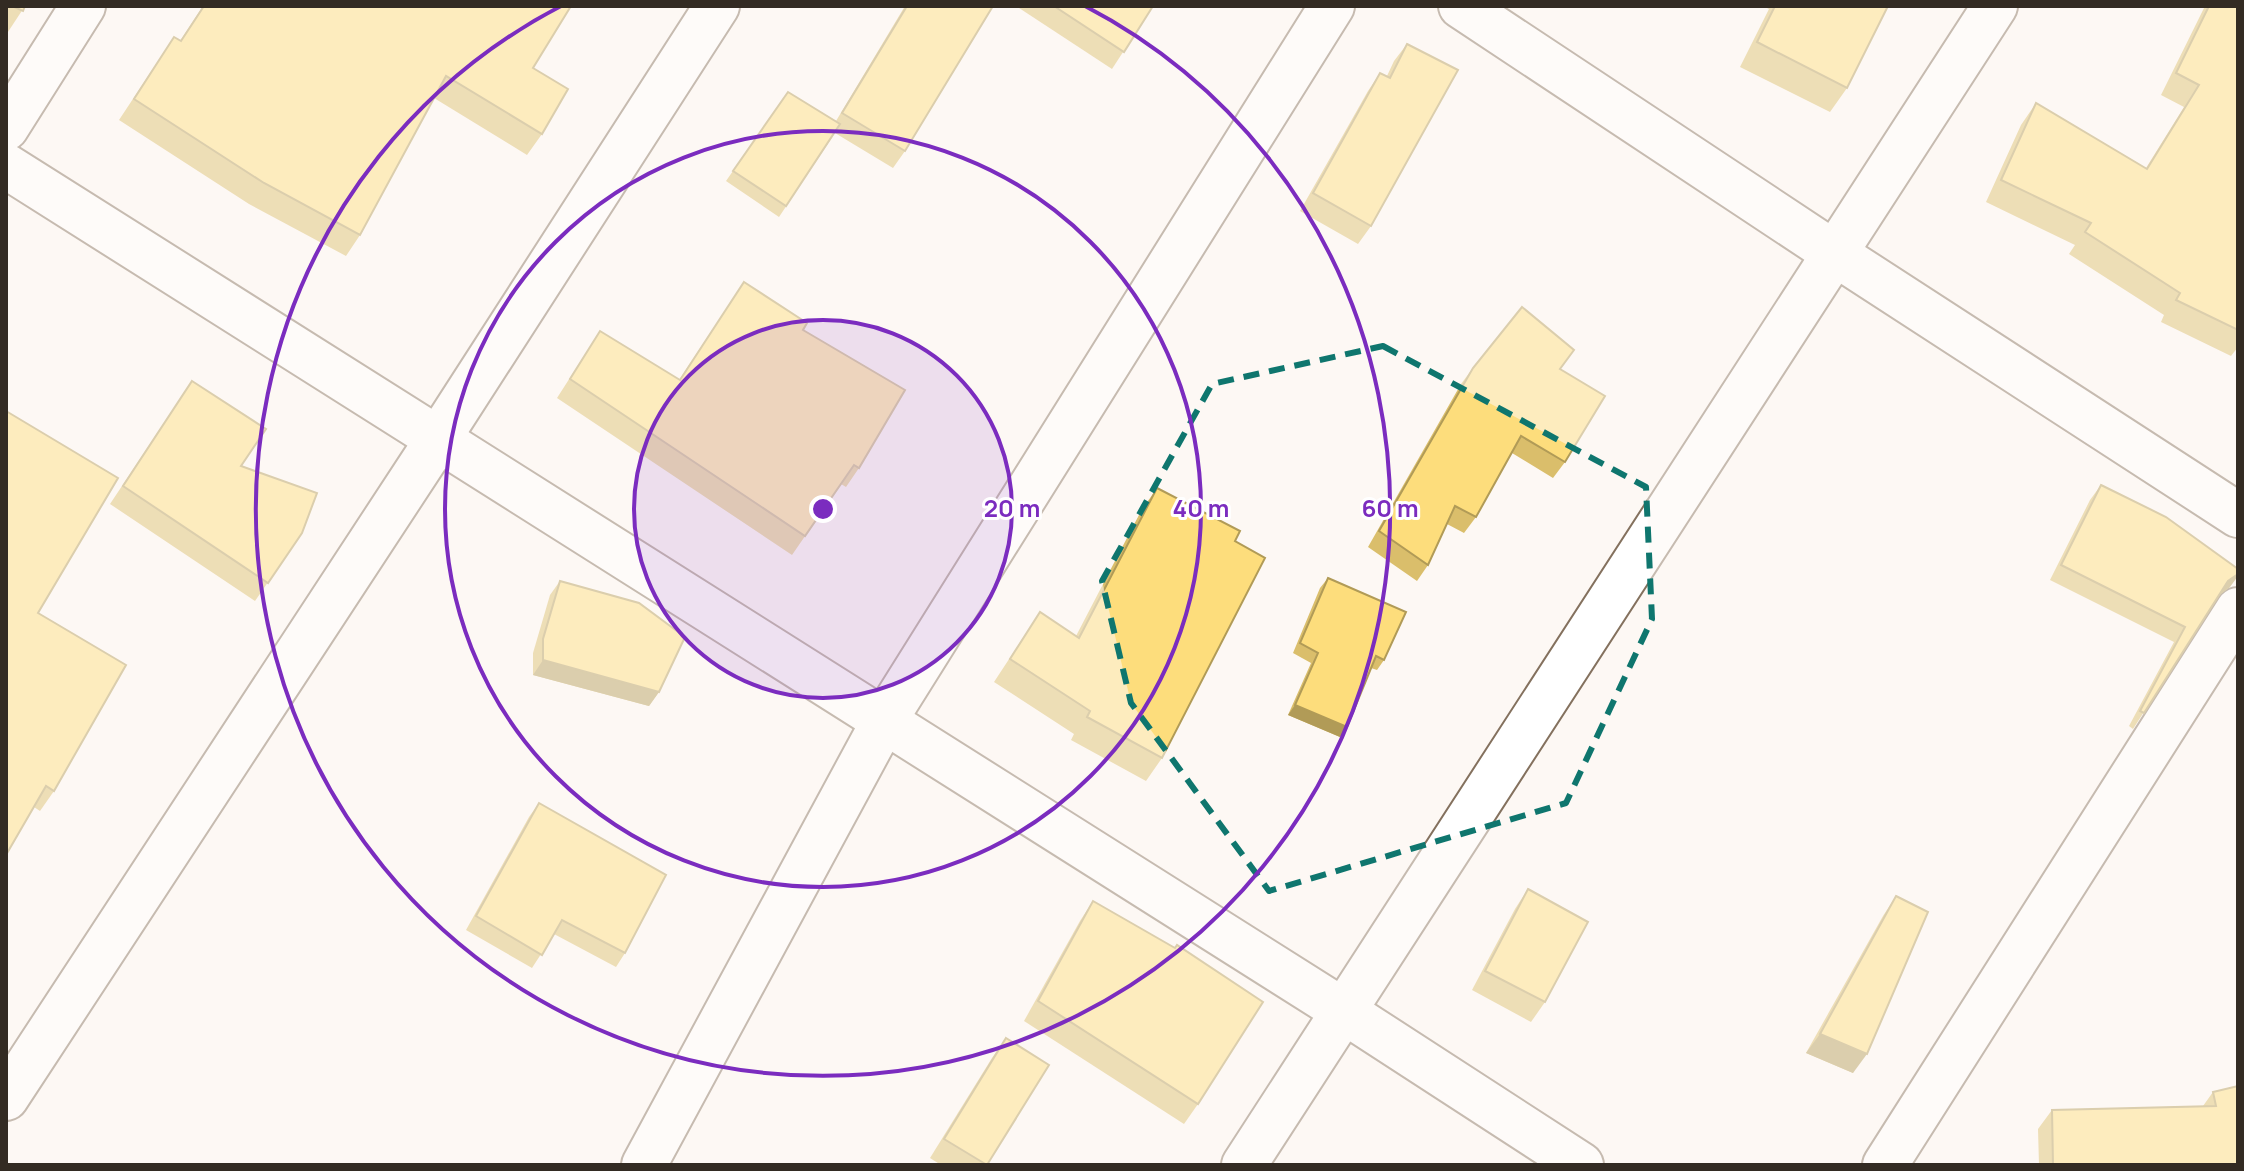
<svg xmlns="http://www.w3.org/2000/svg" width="2244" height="1171" viewBox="0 0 2244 1171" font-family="Manrope,sans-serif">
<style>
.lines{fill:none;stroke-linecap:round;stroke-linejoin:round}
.street-casing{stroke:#84715e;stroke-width:48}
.secondary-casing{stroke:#84715e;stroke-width:48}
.street{stroke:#fff;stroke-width:44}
.secondary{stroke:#fff;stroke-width:44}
.wall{fill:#dabe6b}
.shaded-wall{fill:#b19b57}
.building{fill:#fddd7c;stroke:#b19b57;stroke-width:2}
.marked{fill:none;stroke:#0f766e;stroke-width:6;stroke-dasharray:16 10;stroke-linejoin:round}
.ring{fill:none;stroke:#7b2cbf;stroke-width:4}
.centre{fill:#7b2cbf;stroke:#fff;stroke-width:4}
.ring-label{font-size:24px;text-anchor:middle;font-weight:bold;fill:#7b2cbf;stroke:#fff;stroke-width:6;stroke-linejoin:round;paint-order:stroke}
</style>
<rect width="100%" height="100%" fill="#fdf8f4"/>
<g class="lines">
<!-- street casing -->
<g class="street-casing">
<g id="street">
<polyline points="1461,6 1834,253 2238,515"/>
<polyline points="6,128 83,6"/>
<polyline points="6,166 1342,1010 1581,1165"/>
<polyline points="6,1098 438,439 717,6"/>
<polyline points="644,1165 884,721 1332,6"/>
<polyline points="1885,1165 2238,610"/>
</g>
</g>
<!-- secondary casing -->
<g class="secondary-casing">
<polyline id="secondary" points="1244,1165 1995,6"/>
</g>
<!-- street -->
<use href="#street" class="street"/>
<!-- secondary -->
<use href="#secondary" class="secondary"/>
</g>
<!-- wall -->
<g class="wall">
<polygon points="6,6 25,6 6,35"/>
<polygon points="203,6 571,6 533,68 542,134 527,155 434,98 360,235 346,256 249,204 119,120 174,37 180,41"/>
<polygon points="905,6 993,6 905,151 893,168 835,133 779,217 726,181 788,92 836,121"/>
<polygon points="1016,6 1153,6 1112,69"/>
<polygon points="1763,6 1888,6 1847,88 1830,112 1740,67 1769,9"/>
<polygon points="2205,6 2238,6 2238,347 2231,356 2161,322 2164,315 2069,254 2075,245 1986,202 2021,125 2036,103 2146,168 2184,107 2161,95"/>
<polygon points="1407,44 1371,226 1358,244 1300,211 1368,91 1380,73 1387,76 1394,61"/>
<polygon points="744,282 803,330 859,468 846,487 841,484 792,555 557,398 600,331 679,380"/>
<polygon points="1473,368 1561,370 1565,462 1553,478 1512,453 1476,517 1464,533 1447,524 1428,565 1417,581 1368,547 1461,384"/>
<polygon points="192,381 241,466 302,533 255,601 110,504"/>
<polygon points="2101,485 2230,587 2219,595 2133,729 2129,726 2174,642 2050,580 2090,500"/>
<polygon points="1157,488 1235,541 1162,758 1146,781 1071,740 1074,734 994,682 1040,612 1076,636 1141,511"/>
<polygon points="1328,578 1384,660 1377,670 1371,668 1340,737 1288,715 1311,663 1293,653 1320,588"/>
<polygon points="560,581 659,692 649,706 533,675 533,653 550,595"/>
<polygon points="38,613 54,791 40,811 34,807"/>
<polygon points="539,803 625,953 616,967 554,934 532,968 466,930 529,817"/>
<polygon points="1528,889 1545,1002 1531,1022 1472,990 1515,909"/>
<polygon points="1896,896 1853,1073 1806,1053 1883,916"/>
<polygon points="1093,901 1198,1104 1184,1124 1024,1021 1080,921"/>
<polygon points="1006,1038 987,1165 941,1165 930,1158 992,1058"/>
<polygon points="2213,1092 2238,1165 2039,1165 2038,1129 2052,1110 2203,1106"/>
</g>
<!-- shaded-wall -->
<g class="shaded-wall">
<polygon points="2238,574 2238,576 2230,587 2217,597 2228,581"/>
<polygon points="543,660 659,692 649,706 533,675"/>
<polygon points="1295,705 1347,727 1340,737 1288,715"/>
<polygon points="1820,1034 1867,1054 1853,1073 1806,1053"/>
</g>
<!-- building -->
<g class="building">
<polygon points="12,6 25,6 23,11"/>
<polygon points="204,6 571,6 533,68 568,89 542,134 446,76 360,235 264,183 134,99 174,37 181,41"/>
<polygon points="907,6 993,6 905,151 842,113"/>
<polygon points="1054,6 1153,6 1124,52"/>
<polygon points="1775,6 1888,6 1847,88 1757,42"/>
<polygon points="2209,6 2238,6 2238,330 2176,300 2180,293 2085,232 2091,223 2001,180 2036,103 2147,169 2199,85 2176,73"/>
<polygon points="1407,44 1458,70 1371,226 1313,193 1380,73 1390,78"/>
<polygon points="788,92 840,124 786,206 733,171"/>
<polygon points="744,282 807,323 803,330 905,390 859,468 854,465 805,536 570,379 600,331 680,380"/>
<polygon points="1522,307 1574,350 1560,369 1605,396 1565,462 1521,436 1476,517 1455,506 1428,565 1379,531 1473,368"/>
<polygon points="192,381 266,429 241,466 317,493 302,533 268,583 123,486"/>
<polygon points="6,411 118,478 38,613 126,665 54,791 46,786 6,855"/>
<polygon points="2101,485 2166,517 2238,569 2238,574 2228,581 2144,713 2140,711 2185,627 2061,565"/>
<polygon points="1157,488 1240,531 1235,541 1265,558 1162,758 1087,717 1090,711 1010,659 1040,612 1079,638"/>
<polygon points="1328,578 1406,612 1384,660 1376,656 1347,727 1295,705 1318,653 1300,643"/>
<polygon points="560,581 639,603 685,637 659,692 543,660 543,639"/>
<polygon points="539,803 666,875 625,953 562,920 542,955 476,916"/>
<polygon points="1528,889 1588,922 1545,1002 1485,971"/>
<polygon points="1896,896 1928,912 1867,1054 1820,1034"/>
<polygon points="1093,901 1175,948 1177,945 1263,1002 1198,1104 1038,1001"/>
<polygon points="1006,1038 1049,1065 987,1165 944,1139"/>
<polygon points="2238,1086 2238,1165 2053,1165 2052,1110 2216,1106 2213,1092"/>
</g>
<!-- marked area -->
<path d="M0 0H2244V1171H0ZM1383,346L1646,487L1652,619L1566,803L1269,891L1131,703L1102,581L1212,384Z" fill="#fdf8f4" fill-opacity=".55" fill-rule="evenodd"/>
<path class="marked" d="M1383,346L1646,487L1652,619L1566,803L1269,891L1131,703L1102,581L1212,384Z"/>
<!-- distance rings -->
<circle cx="823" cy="509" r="189" fill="#7b2cbf" fill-opacity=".12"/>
<g class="ring">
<circle cx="823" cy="509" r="189"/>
<circle cx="823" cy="509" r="378"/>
<path d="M1085 6A567 567 0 1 1 561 6"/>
</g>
<circle cx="823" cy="509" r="12" class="centre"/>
<g class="ring-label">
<text x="1012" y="517">20 m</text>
<text x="1201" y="517">40 m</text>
<text x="1390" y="517">60 m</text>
</g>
<!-- border -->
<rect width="2244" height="1171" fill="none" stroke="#332b23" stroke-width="16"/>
</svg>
